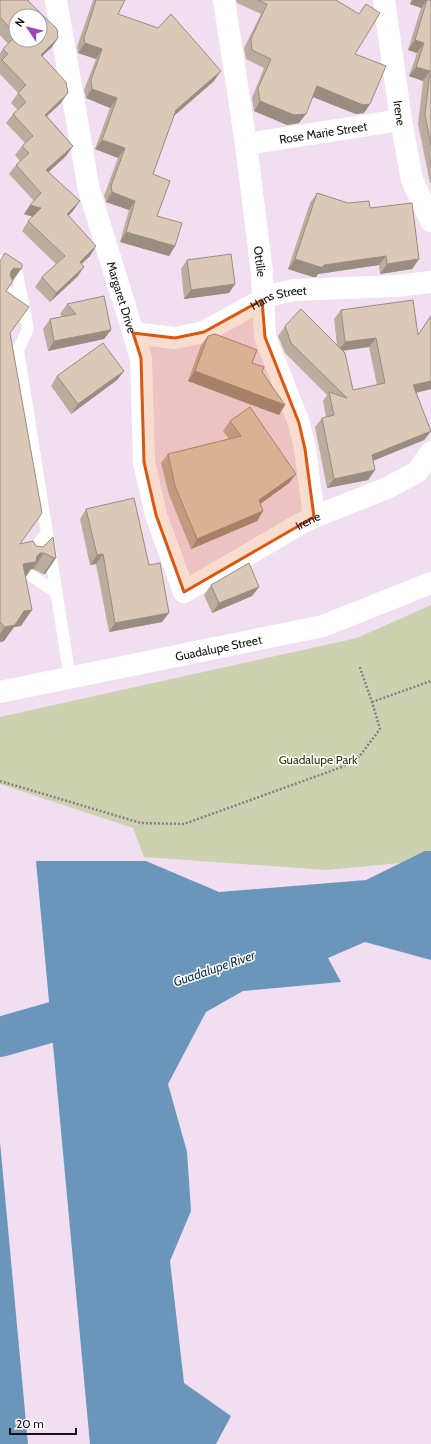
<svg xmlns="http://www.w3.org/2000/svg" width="431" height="1444" viewBox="0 0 431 1444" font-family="Cabin,sans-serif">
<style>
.green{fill:#ccd2af}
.water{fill:#6a96bc}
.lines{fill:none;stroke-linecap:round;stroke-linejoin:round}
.river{stroke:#6a96bc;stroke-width:40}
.path{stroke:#897d89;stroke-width:2.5;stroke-dasharray:2 2;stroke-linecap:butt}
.lane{stroke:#fff;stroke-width:12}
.street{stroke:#fff;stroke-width:22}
.wall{fill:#bcac9d;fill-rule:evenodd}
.shaded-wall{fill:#998c80}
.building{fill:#dbc8b7;stroke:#998c80}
.marked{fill:#de550c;fill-opacity:0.2;stroke:#de550c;stroke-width:3;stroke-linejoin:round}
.labels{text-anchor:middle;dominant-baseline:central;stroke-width:3;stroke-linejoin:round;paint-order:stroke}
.street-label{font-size:12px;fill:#161016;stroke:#fff}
.park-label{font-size:12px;fill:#31360b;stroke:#fff}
.water-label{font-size:13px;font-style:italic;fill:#12344f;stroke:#fff}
</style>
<rect width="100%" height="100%" fill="#f1def0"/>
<!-- green -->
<polygon class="green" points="431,605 431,860 327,870 144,857 133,828 0,784 0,717 357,638"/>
<!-- water -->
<g class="water">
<polygon points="425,851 431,851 431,960 365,942 328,958 341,982 243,991 206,1012 168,1084 187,1152 191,1211 170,1261 184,1383 231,1416 216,1444 90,1444 36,861 146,861 219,892 366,880"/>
<polygon points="0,1142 28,1444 0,1444"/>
</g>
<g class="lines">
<!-- river -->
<polyline class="river" points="0,1037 70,1017 103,1006"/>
<!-- path -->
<g class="path">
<polyline points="372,702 431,681"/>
<polyline points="0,781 141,823 184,824 342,767 359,757 380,729 372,702 359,665"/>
</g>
<!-- lane -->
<g class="lane">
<polyline points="0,261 17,274 28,329 18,350 70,678"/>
<polyline points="6,291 23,302"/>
<polyline points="29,556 47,533"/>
<polyline points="32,576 57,593"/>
</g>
<!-- street -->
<g class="street">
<path id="s1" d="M56,0L89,190L141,358L144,462L156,515L184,592L300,524L314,517L387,488L417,472L431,452"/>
<path id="s2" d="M224,0L246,144L262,273L265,337L299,423L305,449L314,517"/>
<path id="s3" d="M384,0L401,120L412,180L431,221"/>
<path id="s4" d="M246,144L401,120"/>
<path id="s5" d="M133,333L175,338L204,332L271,295L294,290L396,286L431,282"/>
<path id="s6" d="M0,692L323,626L431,583"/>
</g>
</g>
<!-- wall -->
<g class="wall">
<path d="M0,0L30,2L58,38L52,47L42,56L61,103L47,116L73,146L66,156L48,172L73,211L68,216L96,246L90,256L82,264L78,276L50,302L35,287L42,277L56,264L22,231L28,221L33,217L24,214L34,201L9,174L16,165L20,161L15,155L22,146L25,143L6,123L13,114L18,110L11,103L18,93L0,74V53L3,49L8,44L0,35ZM16,16H40L16,40Z"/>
<polygon points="93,0 125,0 118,14 214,81 174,116 153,174 157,216 175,246 169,256 120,242 129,210 106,202 104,196 118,158 95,149 110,108 86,98 84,90 96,59 78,53 77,47"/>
<polygon points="236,0 336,0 359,14 366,4 355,54 370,104 364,113 356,114 313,97 299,123 287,125 254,111 252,98 264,68 246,59 244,48 261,14 237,3"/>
<polygon points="411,0 431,0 431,183 430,183 418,124 423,81 409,76 417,53 408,50 421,8 410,4"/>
<polygon points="317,193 348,203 370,208 419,259 412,269 380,274 379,265 318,274 316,277 313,277 288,269 310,203"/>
<polygon points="187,260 235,284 229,293 184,299 181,269"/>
<polygon points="0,261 13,281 6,291 10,333 20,544 36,546 56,558 45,574 43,574 33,569 31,569 26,577 21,626 14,627 4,641 0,642"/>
<polygon points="67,304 111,330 104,339 48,351 43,329 50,319 63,317 60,314"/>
<path d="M341,310L418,335L431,315V389L416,393L431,431L424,440L373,461L375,470L368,480L327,488L315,427L322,418L326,417L323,401L327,395L285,353L278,336L285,326L337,345L334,319ZM369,347L377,385L353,390L343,351Z"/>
<polygon points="208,336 252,363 262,372 279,415 188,381 201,345"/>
<polygon points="124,371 117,380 71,414 51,386 57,376"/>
<polygon points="230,421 296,474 289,483 260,504 263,511 257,521 191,549 169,495 161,463 168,454 229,439 223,431"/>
<polygon points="86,509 162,622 109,632 96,564 90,565 80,519"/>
<polygon points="211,585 259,587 252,596 212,613 204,595"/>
</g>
<!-- shaded-wall -->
<g class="shaded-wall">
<polygon points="413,0 427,0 421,8 410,4"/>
<polygon points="58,38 52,47 34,64 41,55"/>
<polygon points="415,40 424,43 417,53 408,50"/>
<polygon points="85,43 102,49 96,59 78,53"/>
<polygon points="416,67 430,71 423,81 409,76"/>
<polygon points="221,71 214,81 169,120 176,110"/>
<polygon points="317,86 370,104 364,113 356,114 310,96"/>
<polygon points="92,89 117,98 110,108 86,98"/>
<polygon points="68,93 61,103 38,124 45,115"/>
<polygon points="260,101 306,114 299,123 287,125 254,111"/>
<polygon points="102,140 125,148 118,158 95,149"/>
<polygon points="73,146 66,156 40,180 46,170"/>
<polygon points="112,192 135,201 129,210 106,202"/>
<polygon points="80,201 73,211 60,224 67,214"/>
<polygon points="30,205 41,208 34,217 24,214"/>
<polygon points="126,232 175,246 169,256 120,242"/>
<polygon points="96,246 90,256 73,271 80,262"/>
<polygon points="386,256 379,265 318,274 316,277 313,277 288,269 295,259 324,265"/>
<polygon points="419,259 412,269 380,274 387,264"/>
<polygon points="84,267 78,276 50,302 56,293"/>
<polygon points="14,268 21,269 10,285 0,287 11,271"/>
<polygon points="235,284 229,293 184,299 191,290"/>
<polygon points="111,330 104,339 48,351 54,341"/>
<polygon points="376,338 369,347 338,351 345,342"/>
<polygon points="124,371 117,380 71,414 78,404"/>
<polygon points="195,371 285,405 279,415 188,381"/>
<polygon points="431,381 431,389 406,395 413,385"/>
<polygon points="431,431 424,440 365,464 372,455"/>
<polygon points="375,470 368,480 327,488 334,479"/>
<polygon points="296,474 289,483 252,510 259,500"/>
<polygon points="263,511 257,521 191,549 197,539"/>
<polygon points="40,553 44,553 33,569 31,569 25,578 23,564 37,556"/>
<polygon points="103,554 96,564 90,565 97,555"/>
<polygon points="54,558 56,558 45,574 43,574"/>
<polygon points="259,587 252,596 212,613 219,603"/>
<polygon points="32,610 21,626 14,627 4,641 0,642 0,634 5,627 24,611"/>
<polygon points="169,613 162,622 109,632 115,623"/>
</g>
<!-- building -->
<g class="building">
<polygon points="0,0 29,0 28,1 57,29 58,38 41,55 66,82 68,93 45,115 73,146 46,170 80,201 67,214 96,246 80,262 84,267 56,293 42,277 65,256 28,221 41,208 30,205 41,193 16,165 29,153 22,146 33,136 13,114 26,102 18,93 26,85 2,60 8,54 3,49 16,36 16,40 40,40 40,16 16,16 16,35 0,17"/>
<polygon points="96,0 125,0 118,14 158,28 171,14 221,71 176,110 153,174 170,181 157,216 182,223 175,246 126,232 135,201 112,192 111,186 125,148 102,140 117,98 92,89 91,80 102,49 85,43 84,38"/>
<polygon points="258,0 336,0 359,14 366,4 380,13 355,54 386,66 370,104 363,105 317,86 306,114 294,115 260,101 258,88 271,59 252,50 251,39 267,4"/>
<polygon points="427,0 431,0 431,145 425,115 430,71 416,67 424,43 415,40"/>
<polygon points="317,193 348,203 369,201 370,208 412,203 419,259 387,264 386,256 324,265 323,267 320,267 295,259"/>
<polygon points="5,253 22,264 22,267 21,269 14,268 11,271 10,275 13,281 6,291 29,307 10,333 42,513 20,544 33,541 36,546 43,547 53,537 56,558 54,558 44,553 40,553 37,556 36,562 23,564 32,610 24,611 15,625 5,627 0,622 0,261"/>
<polygon points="231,254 235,284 191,290 187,260"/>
<polygon points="104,296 111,330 54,341 50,319 76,314 67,304"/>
<polygon points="413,300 418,335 431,316 431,381 413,385 431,431 372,455 375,470 334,479 322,418 334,415 329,392 347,398 291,343 285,326 301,309 345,353 353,390 385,383 376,338 345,342 341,310"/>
<polygon points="215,334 257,350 252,363 264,367 262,372 285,405 195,371 208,336"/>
<polygon points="103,343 124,371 78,404 57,376"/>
<polygon points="250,407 296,474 259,500 263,511 197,539 175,486 168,454 241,436 230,421"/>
<polygon points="134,498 149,565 160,563 169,613 115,623 103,554 97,555 86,509"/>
<polygon points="249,563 259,587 219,603 211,585"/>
</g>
<!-- marked area -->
<path class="marked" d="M262,300L265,337L299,423L305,449L314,517L184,592L156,515L144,462L141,358L133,333L175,338L204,332Z"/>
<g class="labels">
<!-- street labels -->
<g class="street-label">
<text stroke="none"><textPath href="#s3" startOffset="114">Irene</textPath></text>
<text stroke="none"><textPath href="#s4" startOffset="78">Rose Marie Street</textPath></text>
<text stroke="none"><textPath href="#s2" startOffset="264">Ottilie</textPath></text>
<text stroke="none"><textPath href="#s1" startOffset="305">Margaret Drive</textPath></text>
<text stroke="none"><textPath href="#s5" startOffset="155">Hans Street</textPath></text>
<text stroke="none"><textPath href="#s1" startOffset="752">Irene</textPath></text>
<text stroke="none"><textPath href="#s6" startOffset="223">Guadalupe Street</textPath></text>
</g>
<!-- park labels -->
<g class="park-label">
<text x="318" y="759">Guadalupe Park</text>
</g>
<!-- water labels -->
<g class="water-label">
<text transform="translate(214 968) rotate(-19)">Guadalupe River</text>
</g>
</g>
<!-- north arrow -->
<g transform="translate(28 28) rotate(305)"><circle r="19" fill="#ffffff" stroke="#a29fa2"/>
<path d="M0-3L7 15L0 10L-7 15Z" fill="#9849ba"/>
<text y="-6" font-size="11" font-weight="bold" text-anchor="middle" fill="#161016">N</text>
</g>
<!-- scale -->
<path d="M10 1428v6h66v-6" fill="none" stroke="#161016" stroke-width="2"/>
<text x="16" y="1428" font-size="12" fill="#161016" stroke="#ffffff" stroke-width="3" paint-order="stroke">20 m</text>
</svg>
